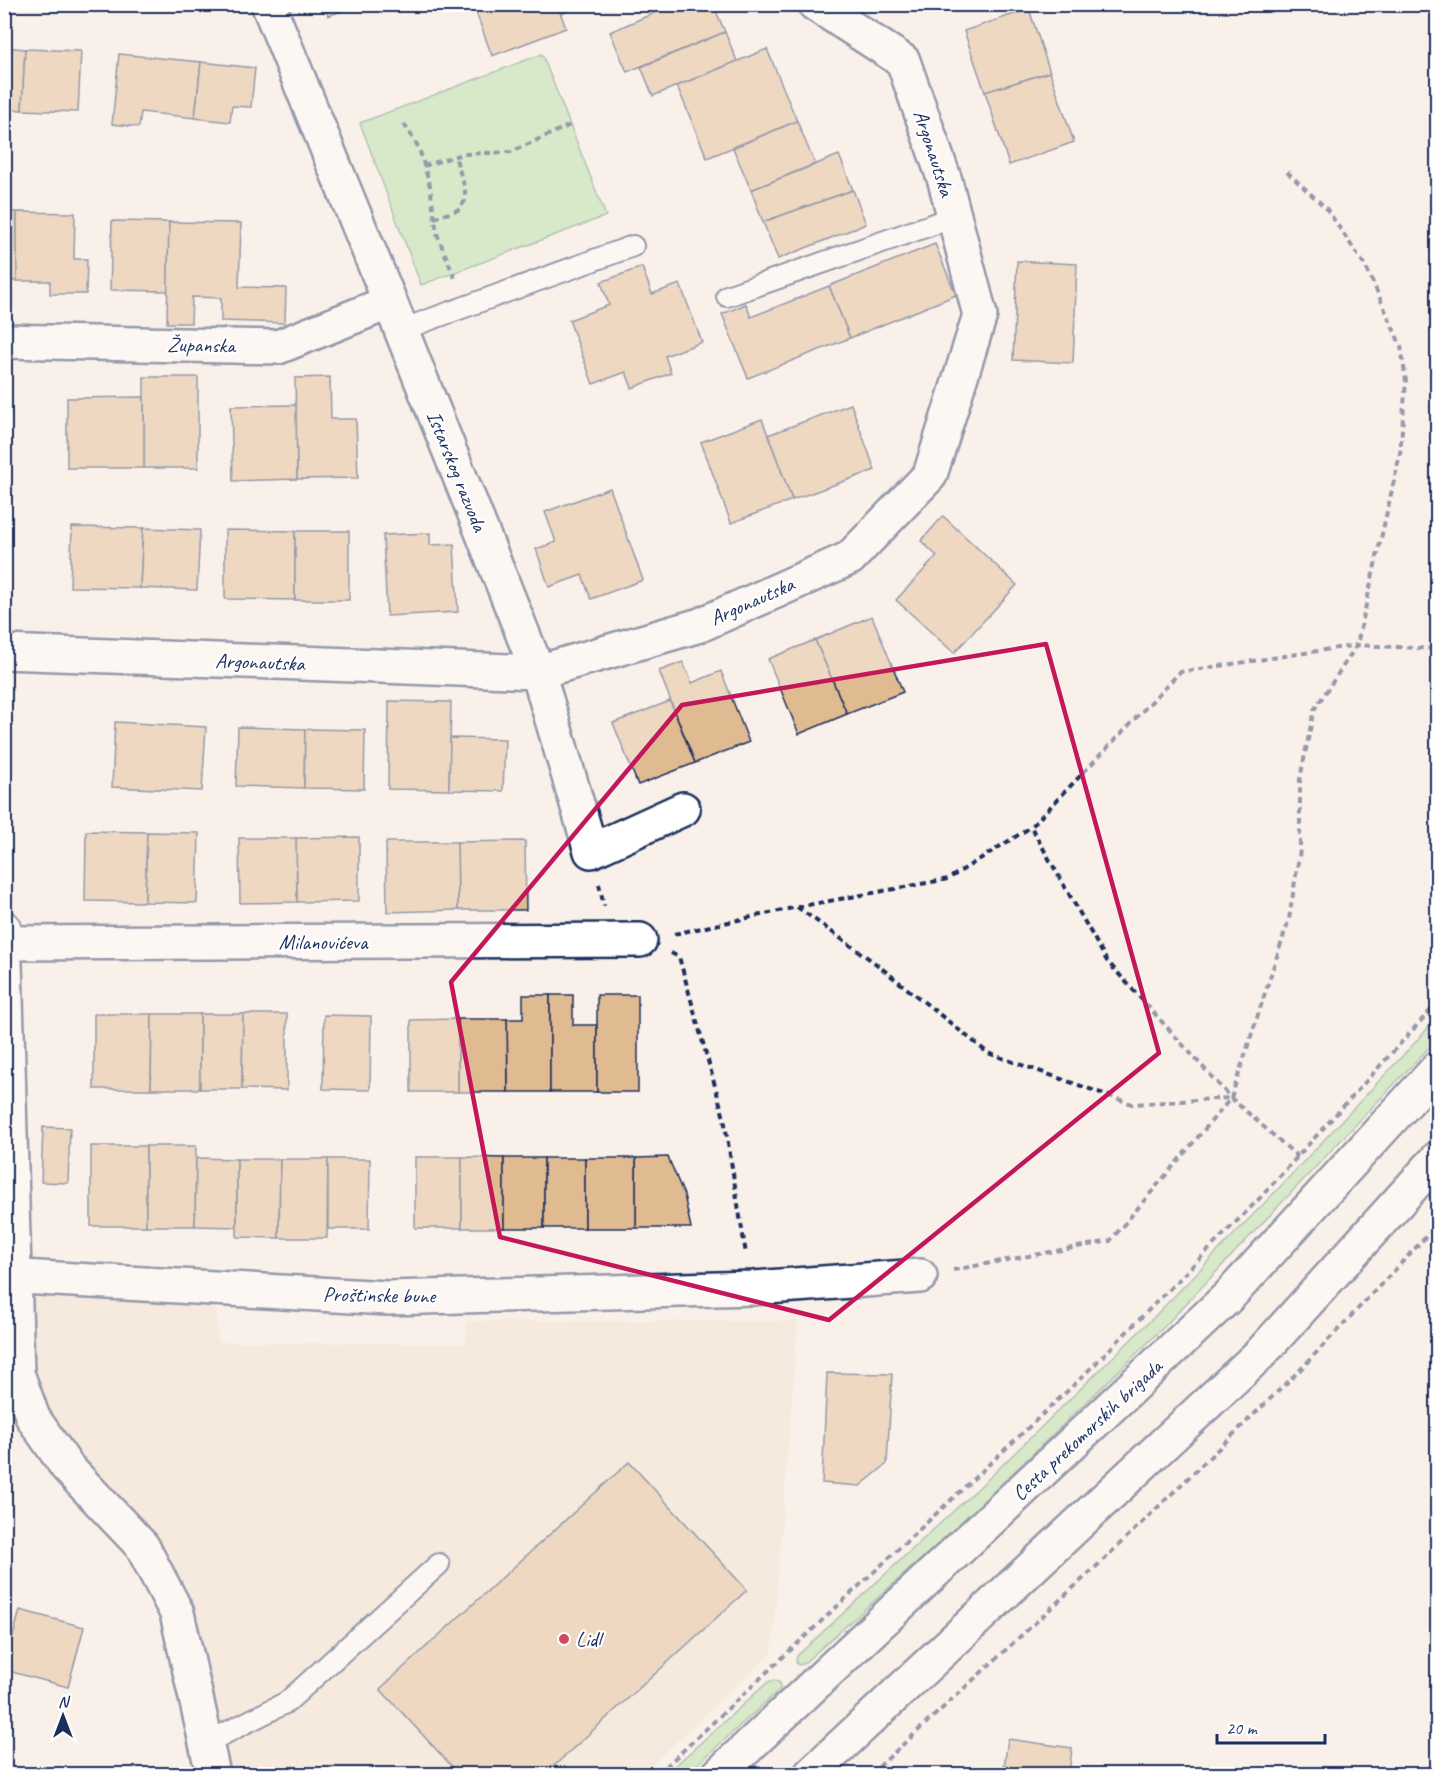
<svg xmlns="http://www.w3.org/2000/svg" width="1442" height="1779" viewBox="0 0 1442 1779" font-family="Caveat,sans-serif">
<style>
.built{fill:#f2e0cf}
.green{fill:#addfa0;stroke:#64877f;stroke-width:1.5}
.building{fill:#e0ba91;stroke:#1b2f5e;stroke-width:1.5}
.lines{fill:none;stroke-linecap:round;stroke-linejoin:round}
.lane-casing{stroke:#1b2f5e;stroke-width:24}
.street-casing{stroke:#1b2f5e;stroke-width:38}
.secondary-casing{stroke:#1b2f5e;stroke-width:38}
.path{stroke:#1b2f5e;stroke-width:4;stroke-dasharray:6 4.5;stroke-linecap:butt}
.lane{stroke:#fff;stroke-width:20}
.street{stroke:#fff;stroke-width:33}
.secondary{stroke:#fff;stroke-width:33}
.marked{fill:none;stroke:#c2185b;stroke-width:4.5;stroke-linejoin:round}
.poi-dot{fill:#d1495b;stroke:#fff;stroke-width:2}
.labels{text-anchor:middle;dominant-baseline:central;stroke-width:4.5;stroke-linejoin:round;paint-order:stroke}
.street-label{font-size:21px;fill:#1b2f5e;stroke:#fff}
.poi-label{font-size:21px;fill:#1b2f5e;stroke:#fff;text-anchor:start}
</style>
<rect width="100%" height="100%" fill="#f9f1e9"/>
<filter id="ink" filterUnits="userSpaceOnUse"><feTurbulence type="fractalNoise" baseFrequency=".0167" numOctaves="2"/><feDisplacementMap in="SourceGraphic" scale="12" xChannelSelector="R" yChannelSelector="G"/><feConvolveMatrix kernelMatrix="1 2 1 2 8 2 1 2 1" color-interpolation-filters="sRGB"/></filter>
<g filter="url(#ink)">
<!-- built -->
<polygon class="built" points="21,1297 216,1306 218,1342 466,1344 467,1321 798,1321 772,1652 642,1774 217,1774 180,1609 36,1416"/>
<!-- green -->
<g class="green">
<polygon points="542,54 606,216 421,285 360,123"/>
<polygon points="1437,1016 1437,1038 1435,1041 1164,1327 955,1529 803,1664 798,1665 796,1662 797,1656 988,1479 1153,1318 1278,1189 1422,1035"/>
<polygon points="774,1680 780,1683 780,1689 687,1774 666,1774 768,1682"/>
</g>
<!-- building -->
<g class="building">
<polygon points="324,4 361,4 328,16"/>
<polygon points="473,4 557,4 566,28 492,56"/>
<polygon points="557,4 585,4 561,14"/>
<polygon points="675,4 713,4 725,32 627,72 610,32"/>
<polygon points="1029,9 1050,72 985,92 964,31"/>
<polygon points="725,32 737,61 653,96 641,67"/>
<polygon points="4,47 25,49 22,110 4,109"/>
<polygon points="25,49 81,51 78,112 22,110"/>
<polygon points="767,49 797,121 707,158 677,86"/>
<polygon points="119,54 201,62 195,118 141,112 139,127 112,124"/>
<polygon points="201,62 255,68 251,107 232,106 230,122 195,118"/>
<polygon points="1050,72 1074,142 1009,165 985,92"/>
<polygon points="797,121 815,164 751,190 733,148"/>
<polygon points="839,155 853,190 763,222 751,190"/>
<polygon points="853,190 866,224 778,259 763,222"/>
<polygon points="4,212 17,212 17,281 4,280"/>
<polygon points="17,212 75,213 74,259 87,259 86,294 50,294 50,281 17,281"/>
<polygon points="112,221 169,222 168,291 110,290"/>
<polygon points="169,222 241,223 239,287 286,288 285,323 221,321 221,298 192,297 191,323 167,323"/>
<polygon points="935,244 956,295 850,338 829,286"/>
<polygon points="1017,261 1077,264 1073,363 1013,360"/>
<polygon points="642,267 652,294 680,284 702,342 665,356 671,373 632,388 626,372 593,384 569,320 609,305 601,282"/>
<polygon points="829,286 850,338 748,378 722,314 746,304 751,317"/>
<rect x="144" y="377" width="54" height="91"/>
<polygon points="330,377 331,419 356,419 358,478 297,479 295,378"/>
<polygon points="144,397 144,468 67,468 67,398"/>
<polygon points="851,404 875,470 792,500 768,435"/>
<polygon points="296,405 297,479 233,481 231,406"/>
<polygon points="762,419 792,500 731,523 701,442"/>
<polygon points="610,488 643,580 591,599 582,575 549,587 536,549 556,542 545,512"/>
<polygon points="943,516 1017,585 954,653 896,600 937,556 921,541"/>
<polygon points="72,527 143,528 140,588 70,587"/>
<polygon points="143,528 200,530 197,590 140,588"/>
<polygon points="225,530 295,531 295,600 225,599"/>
<rect x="295" y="531" width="54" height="69"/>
<polygon points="430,533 430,545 454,544 458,612 387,616 383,535"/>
<polygon points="872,616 903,692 847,714 815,640"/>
<polygon points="815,640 847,714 799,734 768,659"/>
<polygon points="683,662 692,683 721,671 749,742 695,763 659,671"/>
<polygon points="389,701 451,702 449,790 388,789"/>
<polygon points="670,701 695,763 638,785 613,723"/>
<polygon points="115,722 206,727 202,791 112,787"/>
<polygon points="238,727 305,729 304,788 236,786"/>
<polygon points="305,729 365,730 364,789 304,788"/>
<polygon points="450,738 505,739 503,791 449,790"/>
<polygon points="86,831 147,832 145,902 85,901"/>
<polygon points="147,832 199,833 197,903 145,902"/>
<polygon points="359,837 359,901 297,902 296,838"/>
<polygon points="239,838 296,838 297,902 240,903"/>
<polygon points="525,841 526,910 458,910 457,842"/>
<polygon points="386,842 457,842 458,910 387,912"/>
<polygon points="523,995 550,995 550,1092 508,1092 507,1019 523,1019"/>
<polygon points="550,995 573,995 573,1025 597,1025 597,1092 550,1092"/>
<rect x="597" y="995" width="41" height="97"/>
<polygon points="94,1014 152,1014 151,1089 94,1089"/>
<polygon points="152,1014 200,1014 200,1089 151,1089"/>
<polygon points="200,1014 243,1014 242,1089 200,1089"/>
<polygon points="243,1014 287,1014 287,1090 242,1089"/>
<polygon points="324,1015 371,1016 370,1090 323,1089"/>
<polygon points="458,1019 507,1019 508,1092 458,1092"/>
<polygon points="458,1019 458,1092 411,1092 411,1020"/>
<polygon points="43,1127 70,1128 68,1183 41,1182"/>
<rect x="91" y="1146" width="55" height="80"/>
<polygon points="146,1146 196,1146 195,1226 146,1226"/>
<rect x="415" y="1157" width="47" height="71"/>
<polygon points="462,1157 504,1158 504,1228 462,1228"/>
<polygon points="668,1157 684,1195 691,1228 636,1228 636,1158"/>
<polygon points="196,1158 237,1159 237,1227 195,1226"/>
<rect x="504" y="1158" width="40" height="70"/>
<rect x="544" y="1158" width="41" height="70"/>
<rect x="585" y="1158" width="51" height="70"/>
<polygon points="237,1159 280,1159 279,1238 237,1237"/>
<polygon points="280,1159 328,1159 327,1238 279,1238"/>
<polygon points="328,1159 370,1159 369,1229 328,1229"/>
<polygon points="827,1373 892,1374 887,1464 860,1486 822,1483"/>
<polygon points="629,1462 747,1590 545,1774 459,1774 380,1689"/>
<polygon points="20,1610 84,1627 68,1687 4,1670 4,1634 13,1636"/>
<polygon points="1008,1739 1072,1748 1069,1774 1003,1774"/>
</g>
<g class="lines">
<!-- lane casing -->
<g class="lane-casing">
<g id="lane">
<polyline points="727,296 954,217"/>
<polyline points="401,330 633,246"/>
<polyline points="206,1743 287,1702 439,1564"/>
</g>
</g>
<!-- street casing -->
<g class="street-casing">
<g id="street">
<polyline points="268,4 390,302 538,672 591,851 683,809"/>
<polyline points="4,341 278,347 390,302"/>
<polyline points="4,652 538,672 700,625 850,558 930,475 980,315 945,181 903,61 815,4"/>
<polyline points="4,928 17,1373 33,1418 67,1467 142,1546 177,1613 213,1774"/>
<polyline points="6,943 640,940"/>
<polyline points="4,1276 387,1298 753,1288 920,1276"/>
</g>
</g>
<!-- secondary casing -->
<g class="secondary-casing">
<g id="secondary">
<polyline points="719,1774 1229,1296 1438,1068"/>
<polyline points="811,1774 1261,1353 1438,1158"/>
</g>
</g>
<!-- path -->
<g class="path">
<polyline points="404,124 419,148 430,186 437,234 456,281"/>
<polyline points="424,166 462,154 511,152 570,125"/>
<polyline points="434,218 458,210 465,201 465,189 455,156"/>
<polyline points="599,884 604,906"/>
<polyline points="797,907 875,963 988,1053 1132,1104 1231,1098"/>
<polyline points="674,934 797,907 948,879 1031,827"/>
<polyline points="671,953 679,957 724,1118 746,1254"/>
<polyline points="1298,1157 1231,1098 1107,961 1031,827 1180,672 1357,645 1438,649"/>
<polyline points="953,1270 1110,1241 1231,1098 1289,919 1300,850 1300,779 1314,710 1357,645 1400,454 1406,381 1401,346 1366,267 1326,208 1287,172"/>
<polyline points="658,1774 1077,1382 1259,1199 1438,1002"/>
<polyline points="871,1774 1099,1564 1300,1370 1438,1224"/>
</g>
<!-- lane -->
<use href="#lane" class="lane"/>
<!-- street -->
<use href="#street" class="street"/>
<!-- secondary -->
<use href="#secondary" class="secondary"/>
</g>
</g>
<!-- marked area -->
<path d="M0 0H1442V1779H0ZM1046,644L1159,1053L829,1320L500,1237L451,982L682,705Z" fill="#f9f1e9" fill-opacity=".55" fill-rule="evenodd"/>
<path class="marked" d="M1046,644L1159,1053L829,1320L500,1237L451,982L682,705Z"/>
<!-- markers -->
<circle class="poi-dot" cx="564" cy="1639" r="6"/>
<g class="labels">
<!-- street labels -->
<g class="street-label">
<text transform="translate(934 153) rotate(72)">Argonautska</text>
<text transform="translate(201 345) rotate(1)">Županska</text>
<text transform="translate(457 471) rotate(68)">Istarskog razvoda</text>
<text transform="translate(752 601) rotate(-24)">Argonautska</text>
<text transform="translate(260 662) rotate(2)">Argonautska</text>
<text x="323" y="942">Milanovićeva</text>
<text transform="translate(379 1295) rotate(1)">Proštinske bune</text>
<text transform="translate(1087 1430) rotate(-43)">Cesta prekomorskih brigada</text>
</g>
<!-- poi labels -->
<g class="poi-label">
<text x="576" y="1639">Lidl</text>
</g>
</g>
<!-- margin -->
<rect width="1442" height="1779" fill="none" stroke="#fff" stroke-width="24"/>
<rect x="12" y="12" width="1418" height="1755" fill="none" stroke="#1b2f5e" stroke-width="2" filter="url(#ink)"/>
<!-- north arrow -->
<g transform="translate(63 1716)" stroke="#ffffff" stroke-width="4.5" paint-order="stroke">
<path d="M0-4.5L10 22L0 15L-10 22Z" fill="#1b2f5e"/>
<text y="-9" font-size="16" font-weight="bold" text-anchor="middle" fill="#1b2f5e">N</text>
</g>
<!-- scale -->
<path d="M1217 1734v9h108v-9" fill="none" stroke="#1b2f5e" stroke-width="3"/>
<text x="1226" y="1734" font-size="18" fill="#1b2f5e" stroke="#ffffff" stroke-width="4.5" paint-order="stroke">20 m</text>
</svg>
